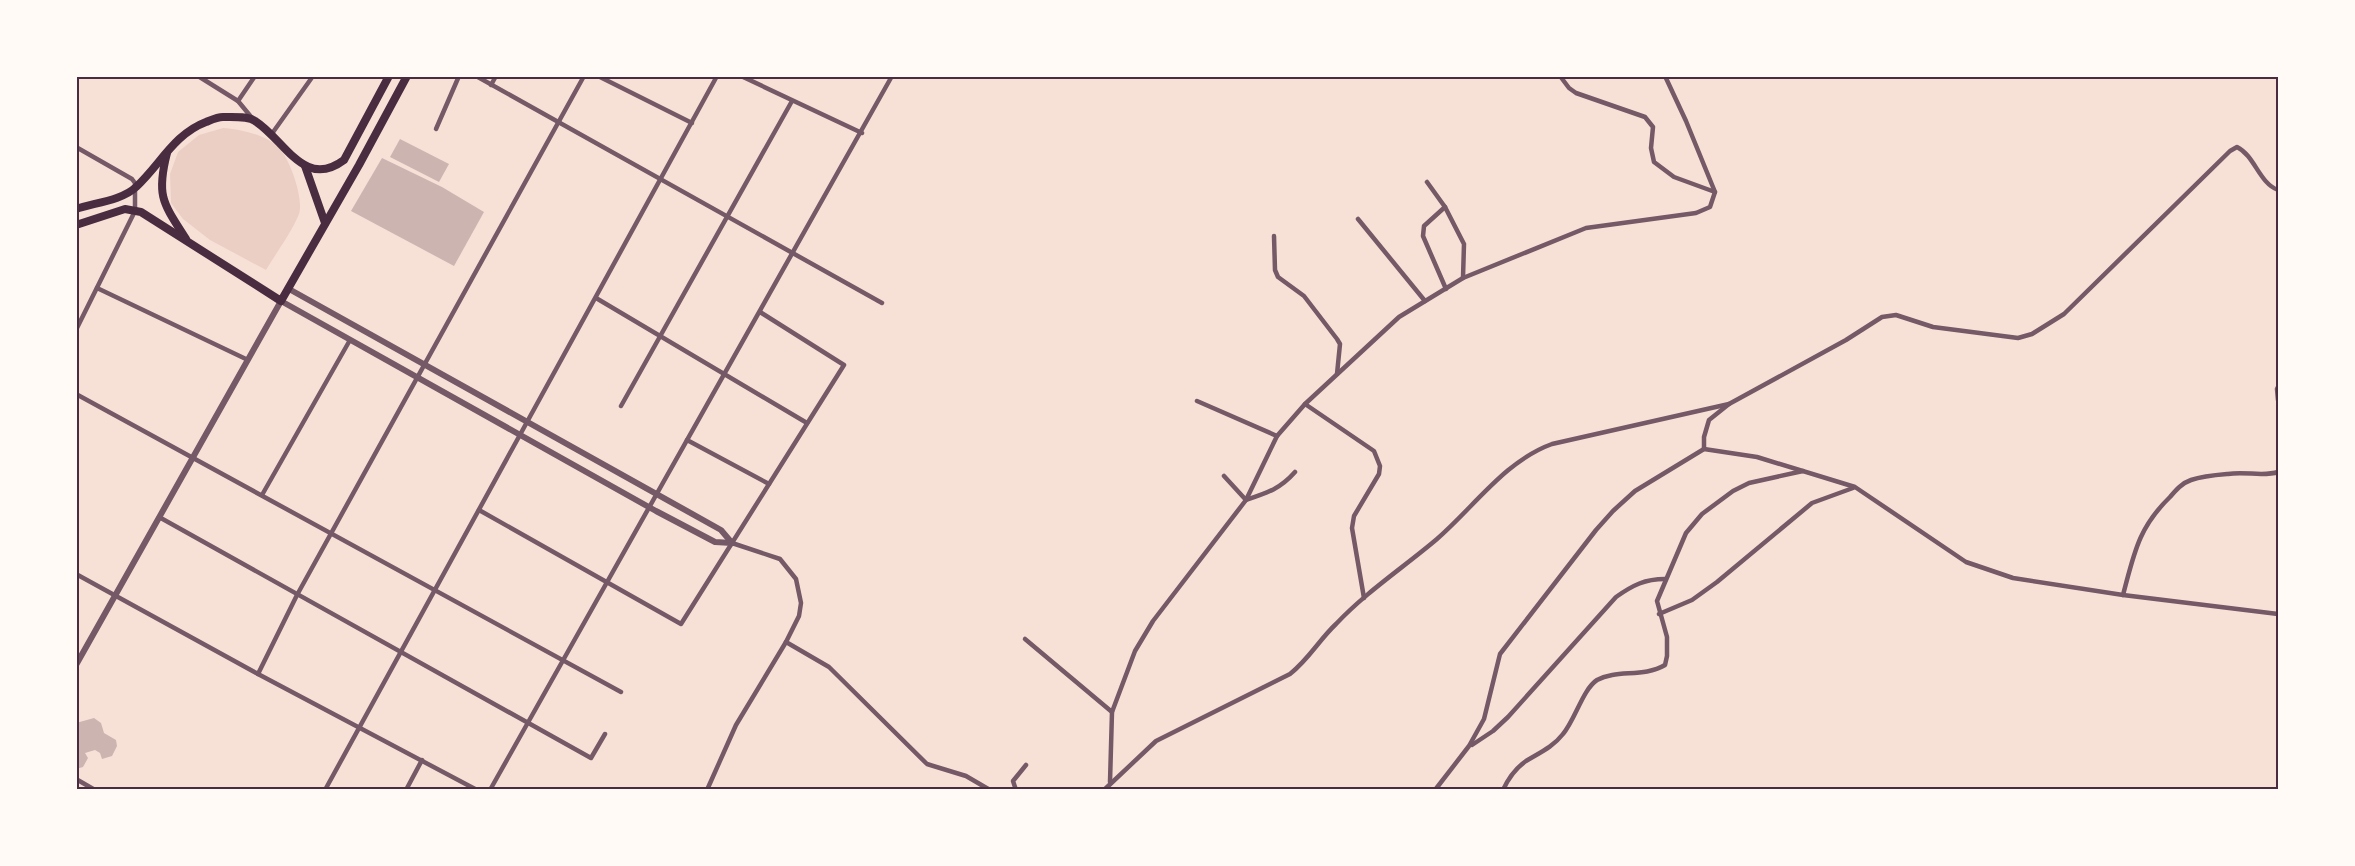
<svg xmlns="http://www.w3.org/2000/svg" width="2355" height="866" viewBox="0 0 2355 866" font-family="'Roboto Condensed',sans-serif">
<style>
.green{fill:#ebcfc5}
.building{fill:#ccb4b1}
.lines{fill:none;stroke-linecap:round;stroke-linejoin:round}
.minor{stroke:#755966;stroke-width:4.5}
.tertiary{stroke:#755966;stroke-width:6}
.primary{stroke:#4a2c40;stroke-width:8}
.neatline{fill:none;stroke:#4a2c40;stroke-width:2}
</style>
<rect width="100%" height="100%" fill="#f7e1d7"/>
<!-- green -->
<path class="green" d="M223,128C240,129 267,135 279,148C290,159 304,199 299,214C292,232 276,253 266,270L210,240L183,219L171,203L170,174L178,152L199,135Z"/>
<!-- building -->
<g class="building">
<polygon points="400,139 449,164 439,182 390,157"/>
<polygon points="382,158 442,187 484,212 454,266 351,211"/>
<polygon points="94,718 101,723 104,733 116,740 117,746 112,756 102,759 100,753 95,750 85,753 88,758 83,767 76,769 76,723"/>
</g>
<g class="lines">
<!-- minor -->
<g class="minor">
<polyline points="198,76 238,101 252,118"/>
<polyline points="476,76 882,303"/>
<polyline points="598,76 692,123"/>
<polyline points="741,76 862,133"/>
<polyline points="1560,76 1569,88 1576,93 1645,117 1653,127 1651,148 1654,162 1674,177 1715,192"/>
<polyline points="491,85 496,76"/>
<polyline points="238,101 255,76"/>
<polyline points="436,129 459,76"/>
<polyline points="271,135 313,76"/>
<polyline points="76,147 132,179 135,183 135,211 76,330"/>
<polyline points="1427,182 1445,207 1464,244 1463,278"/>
<polyline points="1445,207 1424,226 1423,236 1446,289"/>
<polyline points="1358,219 1425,301"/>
<polyline points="1274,236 1275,270 1278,277 1304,296 1337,339 1340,344 1337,374"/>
<polyline points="97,288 248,360"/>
<polyline points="596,298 807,423"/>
<polyline points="2278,387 2277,389 2278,400"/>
<polyline points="76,394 621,692"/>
<polyline points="1197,401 1277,436"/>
<polyline points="1305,404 1374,451 1380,466 1379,474 1354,516 1352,528 1364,598"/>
<polyline points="621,406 792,101"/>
<polyline points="687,440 769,484"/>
<path d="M1704,449V437L1709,420L1729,404L1846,340L1882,317L1896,315L1933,327L2018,338L2032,334L2064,314L2230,151L2237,147C2255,156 2259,183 2278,190"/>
<path d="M1224,476L1246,500C1267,493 1280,489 1295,472"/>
<polyline points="262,495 350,340"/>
<polyline points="479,510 681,624 844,365 760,312"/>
<polyline points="159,517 591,758 605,734"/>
<polyline points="76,574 258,674 477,790"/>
<path d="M2123,595C2134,554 2138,528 2170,497C2176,490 2182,483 2191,480C2203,476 2216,475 2228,474C2245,471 2263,477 2278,472"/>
<polyline points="1659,614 1692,600 1717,582 1812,503 1853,488"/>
<polyline points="1025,639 1112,712"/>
<polyline points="786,642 829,667 927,764 966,776 990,790"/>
<polyline points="258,674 297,595 584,76"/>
<path d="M1472,745L1493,731L1508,717L1616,597C1633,585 1645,579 1665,579"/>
<polyline points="76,779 95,790"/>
<polyline points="1110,782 1112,712 1135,651 1153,621 1246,500 1277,436 1305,404 1399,317 1463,278 1586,228 1696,213 1710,207 1715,192 1686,121 1665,76"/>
<polyline points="325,790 717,76"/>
<polyline points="406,790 422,760"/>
<polyline points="490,790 892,76"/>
<polyline points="707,790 736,725 786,642 799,616 801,603 796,579 780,559 732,543"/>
<polyline points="1016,790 1013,781 1026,765"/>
<path d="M1104,790L1156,741L1290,674C1309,659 1319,640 1336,624C1366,592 1404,567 1437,539C1474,507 1505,461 1552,444L1729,404"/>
<polyline points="1435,790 1469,746 1484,719 1500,654 1596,530 1613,511 1635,491 1704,449 1757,457 1855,487 1966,562 2013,578 2123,595 2278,614"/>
<path d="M1503,790C1508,779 1516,768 1526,761C1539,753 1553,747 1563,734C1575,720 1583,689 1597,680C1617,669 1643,678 1665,665L1667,656V637L1657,601L1686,533L1702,514L1733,491L1749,483L1803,471"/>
</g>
<!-- tertiary -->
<g class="tertiary">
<polyline points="289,289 721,530 732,543"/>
<polyline points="76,665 281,301 656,511 715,542 732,543"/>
</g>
<!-- primary -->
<g class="primary">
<path d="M167,153C156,196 163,203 186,239"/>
<polyline points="305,166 325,223"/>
<path d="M76,209C94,203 123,200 136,187C160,165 174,134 206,122C211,120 217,117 223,117C232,117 248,116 255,121C285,140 304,190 344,160L389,76"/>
<polyline points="76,225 125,209 141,212 281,301 359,165 407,76"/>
</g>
</g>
<!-- border -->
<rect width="2355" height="866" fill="none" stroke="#fffaf5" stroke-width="156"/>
<rect x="78" y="78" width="2199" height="710" class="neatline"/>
</svg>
